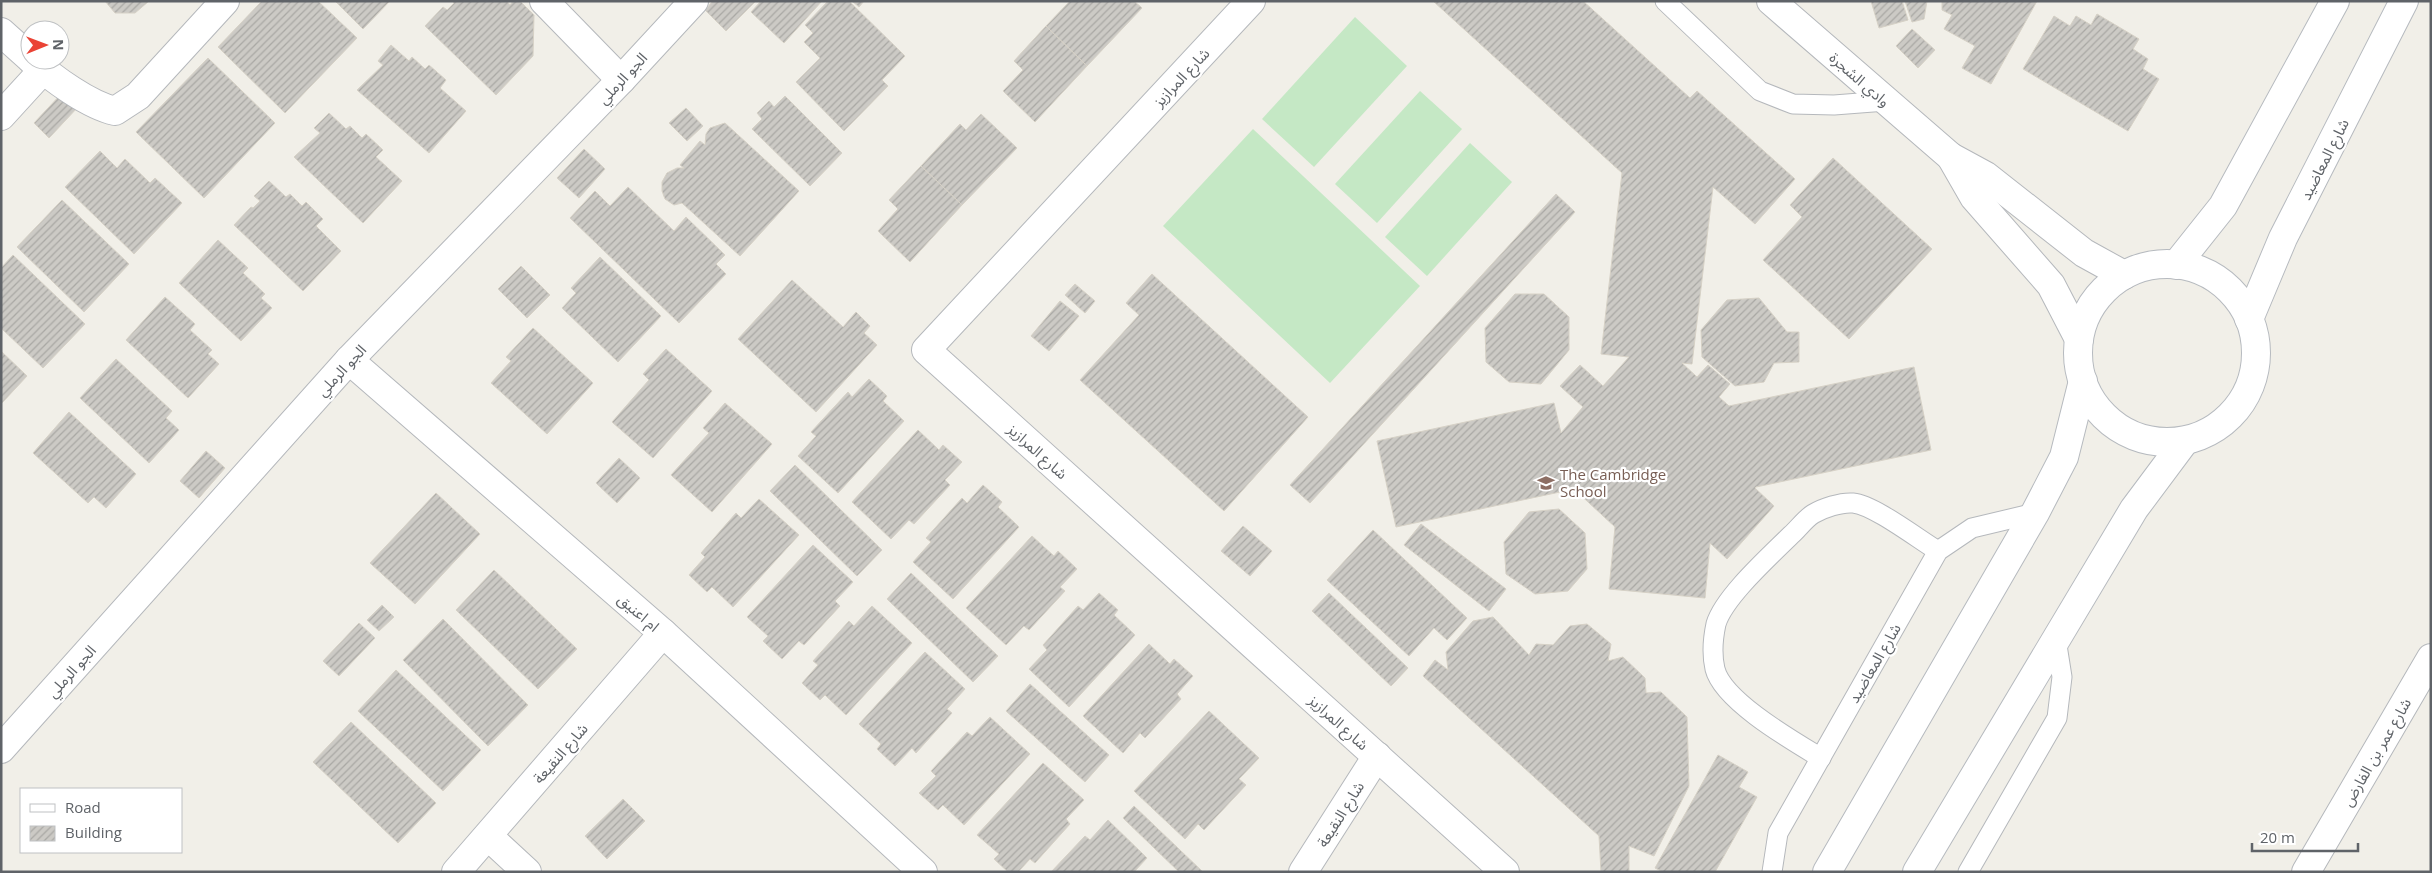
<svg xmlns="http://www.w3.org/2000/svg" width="2432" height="873" viewBox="0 0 2432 873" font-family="'Open Sans','Noto Sans Arabic',sans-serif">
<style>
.garden{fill:#c5e8c5}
.building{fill:url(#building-hatch);stroke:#d6d1c6}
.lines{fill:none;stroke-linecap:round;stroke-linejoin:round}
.lane-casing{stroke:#b5b8bc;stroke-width:21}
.street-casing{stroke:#b5b8bc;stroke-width:30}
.secondary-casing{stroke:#b6babf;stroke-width:30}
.lane{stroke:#fff;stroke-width:19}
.street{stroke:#fff;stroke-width:28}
.secondary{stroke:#fff;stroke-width:28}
.labels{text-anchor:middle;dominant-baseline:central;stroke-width:4.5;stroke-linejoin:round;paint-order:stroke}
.street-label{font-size:15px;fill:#5f6368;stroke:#fff}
.education-label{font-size:15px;fill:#785e54;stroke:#fff;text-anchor:start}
</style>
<defs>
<pattern id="building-hatch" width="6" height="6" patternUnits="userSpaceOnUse" patternTransform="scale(1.25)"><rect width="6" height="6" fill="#cccac5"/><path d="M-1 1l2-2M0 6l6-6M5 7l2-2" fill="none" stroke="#a9a8a4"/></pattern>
</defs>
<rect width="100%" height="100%" fill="#f1efe8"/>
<!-- garden -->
<g class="garden">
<polygon points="1355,17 1407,66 1314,167 1262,119"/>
<polygon points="1420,91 1462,129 1377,223 1335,184"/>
<polygon points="1253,129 1420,286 1330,383 1163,226"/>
<polygon points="1470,143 1512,182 1427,276 1385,237"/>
</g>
<!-- building -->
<g class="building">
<polygon points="105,1 149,1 135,13 115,13"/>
<polygon points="262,1 318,1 357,38 285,113 218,47"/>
<polygon points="335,1 390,1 363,29"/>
<polygon points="452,1 507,1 510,5 513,1 520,1 534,15 533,56 496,95 425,26 443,7 447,10 454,3"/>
<polygon points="713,1 756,1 726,31 705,10"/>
<polygon points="761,1 822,1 784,43 751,12"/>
<polygon points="828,1 849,1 905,56 882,80 888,86 844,131 796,82 820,58 804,42 813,33 805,25"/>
<polygon points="852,1 864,1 859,7"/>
<polygon points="1070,1 1134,1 1142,8 1087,66 1046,26"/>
<polygon points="1433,1 1583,1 1690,98 1697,91 1795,179 1755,224 1713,187 1692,364 1682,363 1697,377 1708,365 1730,384 1719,397 1729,406 1914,367 1931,450 1756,487 1755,488 1774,506 1727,559 1710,543 1705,598 1609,589 1615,527 1574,489 1396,527 1377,441 1554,403 1561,433 1583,407 1560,386 1580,365 1603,386 1629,357 1601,354 1622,173"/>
<polygon points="1871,1 1902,1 1908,20 1879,28"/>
<polygon points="1905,1 1927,1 1924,19 1912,22"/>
<polygon points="1942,1 2037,1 1991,84 1962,68 1975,46 1944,29 1952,15 1942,10"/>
<polygon points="2097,14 2139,39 2133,49 2148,59 2143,69 2159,79 2128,131 2023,69 2054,16 2070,26 2076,16 2091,25"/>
<polygon points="1046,26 1087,66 1035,122 1003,91 1023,70 1014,61"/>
<polygon points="1912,29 1935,50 1918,68 1896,46"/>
<polygon points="391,45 409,61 412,57 425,69 429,65 446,80 440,88 466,111 429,153 357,90 383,65 378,61"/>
<polygon points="208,58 275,123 204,198 136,132"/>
<polygon points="63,92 78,107 49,138 34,123"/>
<polygon points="785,96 842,153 810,186 752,129 762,119 757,113 769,101 774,107"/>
<polygon points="686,108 703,126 687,141 669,123"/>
<polygon points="329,113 346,129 350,126 362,138 366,134 383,150 376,157 402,181 363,223 294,157 320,133 314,128"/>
<polygon points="981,114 1017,148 962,205 921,166 960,124 966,130"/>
<polygon points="725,123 799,191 740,256 682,203 674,205 665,199 662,191 662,182 667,173 677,168 684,168 680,165 700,141 705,145 706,134 710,128"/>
<polygon points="584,149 605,169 579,198 557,178"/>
<polygon points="100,151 117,168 125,159 150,183 155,178 182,203 134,254 65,187"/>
<polygon points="1833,158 1932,249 1849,339 1763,260 1802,217 1790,205"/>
<polygon points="921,166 962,205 910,262 878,231 898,209 889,200"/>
<polygon points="269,181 286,197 290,194 302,206 306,202 323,219 316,226 341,251 303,291 234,225 251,207 253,208 260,201 254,196"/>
<polygon points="628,187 674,231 686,217 725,255 716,264 726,274 679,323 570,218 595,191 610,206"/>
<polygon points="1556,194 1575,212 1310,503 1290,485"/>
<polygon points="62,200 129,264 84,312 17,247"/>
<polygon points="218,240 248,268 243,273 265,294 261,298 272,308 241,341 179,283"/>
<polygon points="13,255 85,324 43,368 1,328 1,268"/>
<polygon points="600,257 661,316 618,362 562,308 576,293 571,288"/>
<polygon points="521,266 550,295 527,318 498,289"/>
<polygon points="1152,274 1308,417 1224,511 1080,380 1139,315 1126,303"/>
<polygon points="792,280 843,327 856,312 870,326 864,333 877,345 816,412 738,339"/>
<polygon points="1075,284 1095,301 1085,313 1065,295"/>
<polygon points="1515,294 1544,294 1569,317 1569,350 1541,384 1509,382 1486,362 1485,328"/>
<polygon points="165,297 195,324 190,330 212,350 208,354 219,364 188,398 126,340"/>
<polygon points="1759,298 1787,332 1799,332 1799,362 1774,363 1764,382 1735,386 1702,357 1701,330 1727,300"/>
<polygon points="1060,301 1079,316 1049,351 1031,336"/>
<polygon points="533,328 593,383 547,434 491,383 511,361 506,357"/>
<polygon points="666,349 712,391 653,458 612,422 649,380 643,374"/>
<polygon points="1,351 27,376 1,404"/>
<polygon points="116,359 172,411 166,418 179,430 149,463 80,398"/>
<polygon points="869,379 887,396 883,401 904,421 838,493 798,456 816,436 811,432 848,392 852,397"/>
<polygon points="725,403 772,444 712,512 671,475 709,433 703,428"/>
<polygon points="69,412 136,474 106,508 94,497 88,503 33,453"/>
<polygon points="918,430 939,450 943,445 962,462 945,480 950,485 914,524 909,520 891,539 852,502"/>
<polygon points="206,451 225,468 199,498 180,481"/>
<polygon points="619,458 640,478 617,503 596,483"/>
<polygon points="795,465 882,550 857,576 770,491"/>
<polygon points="983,485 1002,502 998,507 1019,527 953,599 913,562 931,542 926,538 962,498 967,503"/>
<polygon points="436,493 480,534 415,604 370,563"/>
<polygon points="759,499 799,535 733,607 712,587 707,592 689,575 705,557 701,553 736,513 741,518"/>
<polygon points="1559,509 1585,533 1587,569 1568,591 1535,594 1506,574 1504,542 1529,512"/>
<polygon points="1421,524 1506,589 1489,611 1404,545"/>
<polygon points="1243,526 1272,551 1250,576 1221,551"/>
<polygon points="1373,530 1467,618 1447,640 1434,628 1409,656 1327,580"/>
<polygon points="1032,536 1054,556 1058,551 1077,569 1060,587 1065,591 1029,630 1024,626 1006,645 966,608"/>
<polygon points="813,545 853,582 835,601 840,606 804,645 799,641 782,659 763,641 768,636 747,617"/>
<polygon points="494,570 577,649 538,689 456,610"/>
<polygon points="911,573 998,656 973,682 887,599"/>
<polygon points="1099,593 1118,610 1114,615 1135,635 1069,707 1029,669 1047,650 1043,645 1078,606 1083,610"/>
<polygon points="1329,593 1408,668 1391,686 1312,611"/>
<polygon points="382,605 394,617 379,631 367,620"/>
<polygon points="872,606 912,643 846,715 825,695 820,700 802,683 818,665 813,661 849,621 854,626"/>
<polygon points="1493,617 1529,655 1536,644 1553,645 1570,626 1587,624 1611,644 1608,661 1623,657 1645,678 1646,693 1661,692 1687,717 1689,786 1654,856 1629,846 1629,872 1601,872 1599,836 1423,676 1435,660 1448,670 1446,652 1473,621"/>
<polygon points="443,619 528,705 488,746 403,660"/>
<polygon points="359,623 375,638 339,676 323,661"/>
<polygon points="1149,644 1170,664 1174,659 1193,676 1177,694 1181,699 1145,738 1140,733 1123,753 1083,716"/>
<polygon points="925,652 965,689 947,709 952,713 916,753 912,748 895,766 877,749 881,744 859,724"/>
<polygon points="396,670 481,750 443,791 358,711"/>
<polygon points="1030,684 1109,755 1085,782 1006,711"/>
<polygon points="1209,711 1259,758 1239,779 1246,785 1204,830 1198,824 1185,839 1134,791"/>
<polygon points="990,717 1030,754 964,825 943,805 938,810 919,793 936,776 931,771 967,732 972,736"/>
<polygon points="351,722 436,803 398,843 313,762"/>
<polygon points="1718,755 1748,772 1739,787 1757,797 1715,872 1663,872 1655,868"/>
<polygon points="1043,763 1084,800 1066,819 1070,824 1035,863 1030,859 1018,872 1008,872 994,859 999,854 977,835"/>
<polygon points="623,799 645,821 607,859 585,836"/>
<polygon points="1134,806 1203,872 1179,872 1123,818"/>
<polygon points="1108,820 1147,858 1134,872 1051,872 1085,836 1090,840"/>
</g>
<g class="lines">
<!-- lane casing -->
<g class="lane-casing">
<g id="lane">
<polyline points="1665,1 1760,91 1793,104 1834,105 1886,101"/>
<path d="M1821,758C1793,741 1723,701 1715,669C1712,656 1713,638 1716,624C1724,597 1770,556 1791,535C1798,529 1805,519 1813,514C1823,508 1841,502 1853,503C1874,505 1918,539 1938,551"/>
<polyline points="1772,872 1778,833 1938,551 1972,528 2035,513"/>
<polyline points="1968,872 2057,718 2062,677 2056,639"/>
</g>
</g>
<!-- street casing -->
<g class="street-casing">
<g id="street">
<polyline points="544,1 621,80"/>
<polyline points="1251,1 926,350 1505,872"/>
<polyline points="1771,1 1951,157 1986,176 2084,253 2124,275"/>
<polyline points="1,32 30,58"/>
<path d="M32,60C53,79 89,105 115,111L138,96L225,1"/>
<polyline points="1,116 43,70"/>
<polyline points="1951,157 1974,197 2051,285 2079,339"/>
<polyline points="349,360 663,633 923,872"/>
<polyline points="1,749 349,360 621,80 694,1"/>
<polyline points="488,836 527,872"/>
<polyline points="456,872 663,633"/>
<polyline points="1303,872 1377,756"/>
<polyline points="2306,872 2431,658"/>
</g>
</g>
<!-- secondary casing -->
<g class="secondary-casing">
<g id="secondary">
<circle cx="2167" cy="353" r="89"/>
<polyline points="2176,265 2223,206 2335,1"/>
<polyline points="2249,319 2283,238 2404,1"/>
<polyline points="1827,872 2035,513 2064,457 2083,381"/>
<polyline points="1917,872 2134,509 2184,442"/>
</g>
</g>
<!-- lane -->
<use href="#lane" class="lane"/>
<!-- street -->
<use href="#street" class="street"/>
<!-- secondary -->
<use href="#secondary" class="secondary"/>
</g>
<!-- icons -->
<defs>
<g id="school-bare" transform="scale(1.35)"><path d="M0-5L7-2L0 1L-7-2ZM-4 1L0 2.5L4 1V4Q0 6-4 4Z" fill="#8d6e63" stroke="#fff" stroke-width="2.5" paint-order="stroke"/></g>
</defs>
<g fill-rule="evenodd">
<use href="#school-bare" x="1546" y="483"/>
</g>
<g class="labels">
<!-- street labels -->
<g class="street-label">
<text transform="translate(1181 77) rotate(-47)">شارع المرازيز</text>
<text transform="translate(622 78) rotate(-47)">الجو الرملي</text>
<text transform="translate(1860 79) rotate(41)">وادي الشجرة</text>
<text transform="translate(2324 159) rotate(-63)">شارع المعاضيد</text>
<text transform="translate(341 370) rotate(-47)">الجو الرملي</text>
<text transform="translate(1038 451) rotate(42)">شارع المرازيز</text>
<text transform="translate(639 612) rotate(41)">ام اعنيق</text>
<text transform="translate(1874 663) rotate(-60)">شارع المعاضيد</text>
<text transform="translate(71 671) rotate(-48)">الجو الرملي</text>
<text transform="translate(1339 722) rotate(42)">شارع المرازيز</text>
<text transform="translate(2376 752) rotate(-60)">شارع عمر بن الفارض</text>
<text transform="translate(560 753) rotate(-49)">شارع النقيعة</text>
<text transform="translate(1340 814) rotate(-58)">شارع النقيعة</text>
</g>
<!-- education labels -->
<g class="education-label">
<text x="1560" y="474">The Cambridge<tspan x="1560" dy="17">School</tspan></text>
</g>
</g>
<!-- border -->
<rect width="2432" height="873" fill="none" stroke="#5f6368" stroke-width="5"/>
<!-- legend -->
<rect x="20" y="788" width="162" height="65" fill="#ffffff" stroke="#bfc1c3"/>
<rect x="30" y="804" width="25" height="8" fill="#ffffff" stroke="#bfc1c3"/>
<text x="65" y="813" font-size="15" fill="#5f6368">Road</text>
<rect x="30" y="826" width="25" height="15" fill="url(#building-hatch)" stroke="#bfc1c3"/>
<text x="65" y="838" font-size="15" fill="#5f6368">Building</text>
<!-- north arrow -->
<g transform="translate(45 45) rotate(89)"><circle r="24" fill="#ffffff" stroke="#bfc1c3"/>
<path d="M0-4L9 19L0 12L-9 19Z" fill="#ea4335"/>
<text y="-8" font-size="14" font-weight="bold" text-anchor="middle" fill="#5f6368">N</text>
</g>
<!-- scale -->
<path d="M2252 843v8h106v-8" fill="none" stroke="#5f6368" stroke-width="2.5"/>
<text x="2260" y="843" font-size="15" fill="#5f6368" stroke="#ffffff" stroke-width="4" paint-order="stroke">20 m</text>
</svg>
